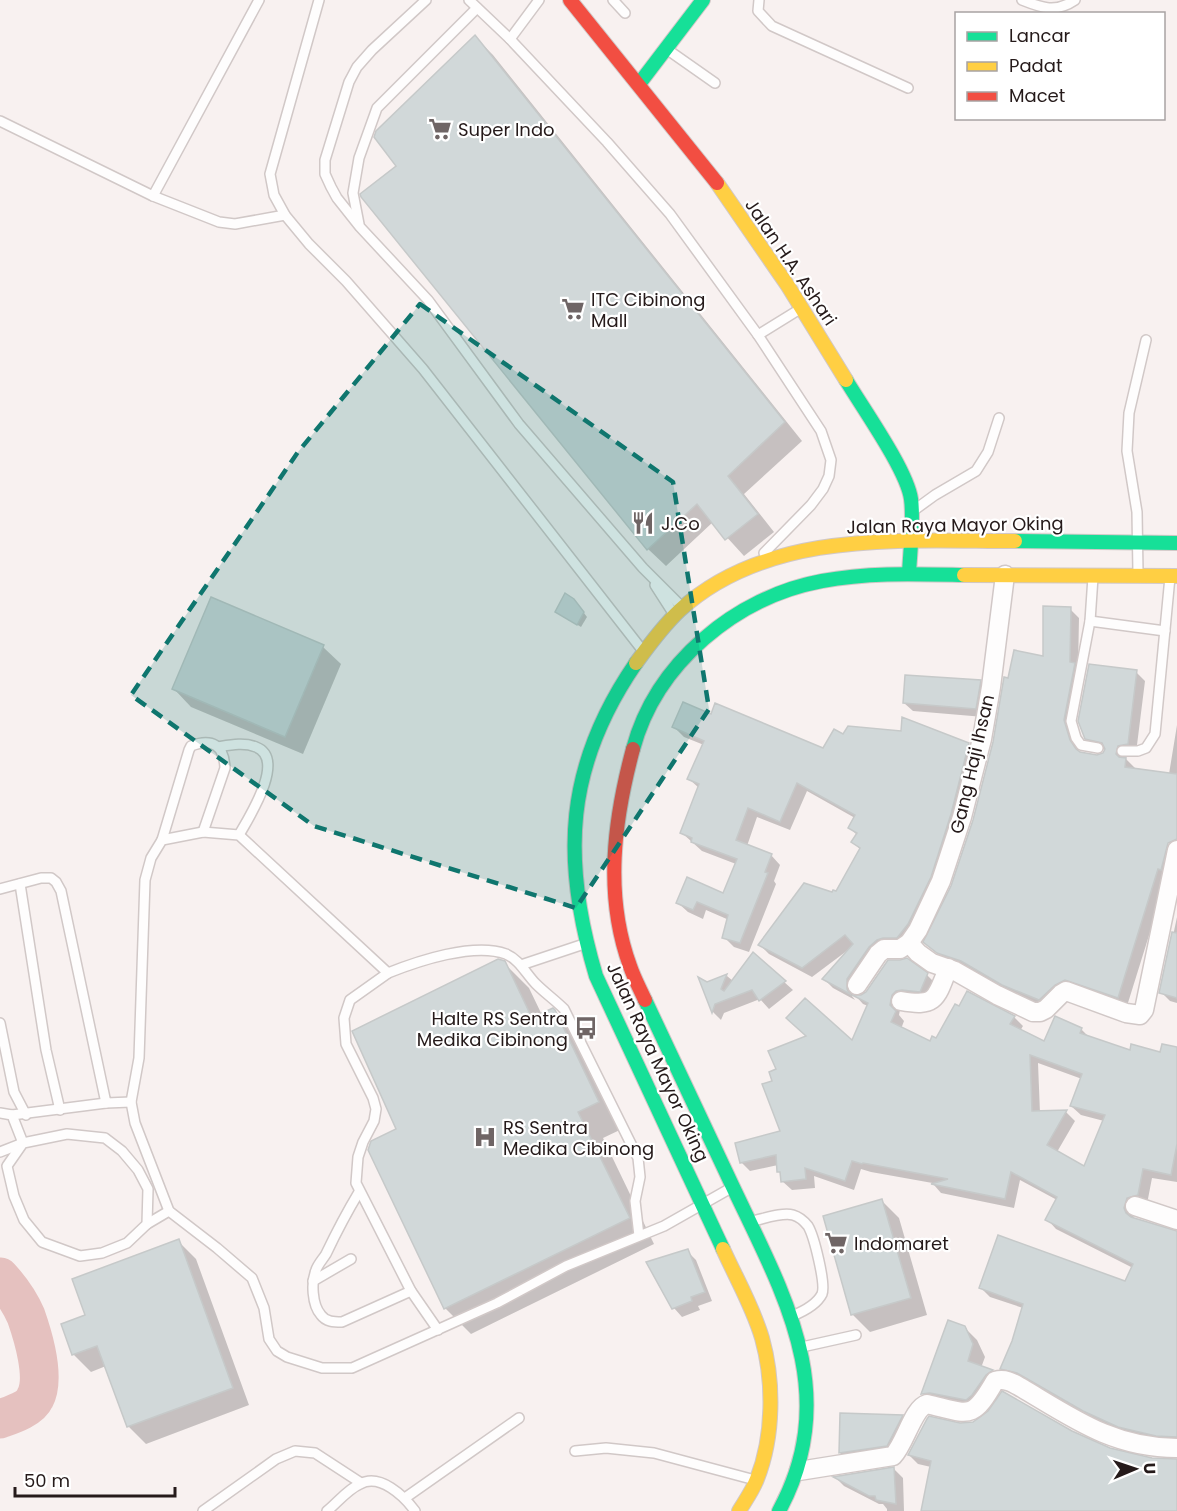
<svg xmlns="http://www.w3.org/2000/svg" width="1177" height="1511" viewBox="0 0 1177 1511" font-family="Poppins,sans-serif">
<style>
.shadow{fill:#0003;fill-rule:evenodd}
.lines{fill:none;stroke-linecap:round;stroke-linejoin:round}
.river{stroke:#e5c1bf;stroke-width:39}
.building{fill:#d1d8d9;stroke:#c6c9c9;stroke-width:1.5;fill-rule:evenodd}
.lane-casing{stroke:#d1c8c7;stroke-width:12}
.street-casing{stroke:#d1c8c7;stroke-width:21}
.fast-casing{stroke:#d1c8c7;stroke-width:16}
.slow-casing{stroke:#d1c8c7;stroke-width:16}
.jam-casing{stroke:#d1c8c7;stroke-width:16}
.lane{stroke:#fefdfd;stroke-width:9}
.street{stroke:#fefdfd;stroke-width:18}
.fast{stroke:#16e098;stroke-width:14}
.slow{stroke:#ffcf43;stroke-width:14}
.jam{stroke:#f24e42;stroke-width:14}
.marked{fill:#0f766e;fill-opacity:0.2;stroke:#0f766e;stroke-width:4.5;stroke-dasharray:12 8;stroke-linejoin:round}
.labels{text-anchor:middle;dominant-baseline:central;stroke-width:4.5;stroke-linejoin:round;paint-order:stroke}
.poi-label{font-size:18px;fill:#251a1a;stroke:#fff;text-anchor:start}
.street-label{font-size:18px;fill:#251a1a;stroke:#fff}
</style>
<rect width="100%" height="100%" fill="#f8f1f0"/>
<!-- shadow -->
<g class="shadow">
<polygon points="475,37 493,55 802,441 744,494 774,532 744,556 713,522 666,566 648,549 362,196 398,166"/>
<polygon points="211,599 323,647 341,664 303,754 191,707 174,689"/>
<polygon points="578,605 587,617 581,627 557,612"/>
<polygon points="1070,609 1079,618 1078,668 1073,730 1079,752 1098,756 1107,750 1096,748 1086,738 1136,672 1145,681 1136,753 1127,754 1126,759 1135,768 1169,774 1177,725 1177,803 1173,803 1164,864 1163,882 1165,884 1127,1006 1075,988 1048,1008 1013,994 971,970 948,962 925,942 953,886 974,820 1009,680 1044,658"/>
<polygon points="980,681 989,690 984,717 913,711 904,703"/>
<path d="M712,716L823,750L844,736L969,744L978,753L917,934L893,947L856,989V997H862L927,975L936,984L929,1000L901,1004L899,1015L904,1021L901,1029L931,1043L1014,1017L1023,1026L1020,1031L1044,1043L1081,1029L1090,1038L1131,1052L1162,1054L1177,1048V1182L1152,1178L1147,1204L1136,1207L1133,1219L1177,1232V1444L1146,1441L1093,1419L1028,1381L1011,1378L1002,1369L1013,1341L1023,1308L990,1297L981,1288L1126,1283L1133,1268L1056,1229L1047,1219L1057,1200L1020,1180L1014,1208L941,1193L934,1185L938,1184L871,1172L861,1169L854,1190L814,1176L815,1188L792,1190L782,1181L778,1165L750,1171L741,1162L782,1132L852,1042L868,1006L863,1004L854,994L852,996L855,1000L833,988L824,979L848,950L812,977L769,954L760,945L836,893L861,850L853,842L857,835L850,828L855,818L807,791L790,830L757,817L747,846L771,855L780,865L774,881L776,884L749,952L734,947L724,937L729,920L706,910L703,919L688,912L678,903L724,895L736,864L702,851L682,833L699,788L689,779L704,745L684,737L674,727ZM1038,1063L1082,1079L1071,1106L1081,1115L1104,1121L1085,1168L1057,1152L1075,1121L1066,1112L1040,1113Z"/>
<polygon points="1177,917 1177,1003 1170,1001 1161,992"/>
<polygon points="753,954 793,990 769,1009 760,999 724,1013 721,1020 713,1012 701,980 707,983 727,976 733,981"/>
<polygon points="503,962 529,988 542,1015 553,1010 580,1037 624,1128 603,1138 654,1244 471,1334 445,1308 398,1130"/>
<polygon points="881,1200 899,1218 927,1315 870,1332 852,1314"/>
<polygon points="178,1241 196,1259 249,1405 146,1444 128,1426 106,1366 91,1372 73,1354 87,1316"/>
<polygon points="687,1251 696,1260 712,1301 698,1306 700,1310 682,1317 674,1308"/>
<polygon points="949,1322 965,1328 977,1340 985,1357 981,1368 992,1371 1004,1383 981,1411 935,1406 923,1394"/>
<polygon points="902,1416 911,1425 896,1454 849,1461 840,1453"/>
<polygon points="959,1424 1072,1432 1110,1449 1154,1459 1177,1461 1177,1511 923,1511 931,1467 918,1464 909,1455"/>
<polygon points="894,1469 903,1478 904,1511 887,1511 887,1509 883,1504 879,1504 844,1486 836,1478"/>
</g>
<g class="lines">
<!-- river -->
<path class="river" d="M0,1277C10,1288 20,1302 26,1316C33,1336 46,1378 35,1398C30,1409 11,1415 0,1419"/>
</g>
<!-- building -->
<g class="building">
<polygon points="475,35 785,422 728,476 758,514 725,540 697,504 647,550 361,197 360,194 396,166 374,137 376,131"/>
<polygon points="565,593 574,599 584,612 577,625 555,612"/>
<polygon points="211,597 324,645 285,737 172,689"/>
<polygon points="1043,606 1071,607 1070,662 1075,663 1064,720 1070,740 1076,749 1080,752 1097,755 1103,753 1105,749 1102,743 1085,739 1078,721 1089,664 1137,670 1128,744 1118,746 1116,754 1119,757 1126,758 1125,767 1177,774 1177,839 1168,843 1161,870 1158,869 1118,998 1065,980 1055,985 1039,1000 1002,985 961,961 937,953 923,942 951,886 973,820 993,742 1004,677 1008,678 1014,650 1043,656"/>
<polygon points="905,675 981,680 976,709 903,703"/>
<polygon points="683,702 711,714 715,703 823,748 834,729 843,734 848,726 901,731 902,717 969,743 951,814 931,877 908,924 897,938 883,938 877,940 869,947 847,979 847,989 850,994 822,979 853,944 845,935 802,968 758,945 804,883 832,892 833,890 836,891 860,848 851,842 857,833 848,828 855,815 797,783 780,822 748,808 736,840 772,854 765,872 768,873 740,943 722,938 728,915 697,902 693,910 676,903 687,877 723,893 737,859 691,842 692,838 680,833 699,784 687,779 704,741 672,727"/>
<polygon points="1172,932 1177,933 1177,998 1159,993"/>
<polygon points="753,952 786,981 759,1001 752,990 715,1004 712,1013 698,977 707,982 727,974 721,989 724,991"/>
<path d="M907,958L928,973L920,992L902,990L896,991L892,995L890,1005L896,1011L891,1022L930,1041L932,1036L936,1038L955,1004L959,1006L967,991L1015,1016L1010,1024L1044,1041L1055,1016L1082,1028L1080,1033L1130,1050L1131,1044L1160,1052L1162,1044L1177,1047V1144L1171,1175L1143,1169L1138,1195L1127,1198L1124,1208L1126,1213L1131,1217L1177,1231V1437L1156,1436L1118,1427L1083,1411L1017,1373L1000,1369L1012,1341L1023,1304L979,1288L998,1235L1125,1281L1133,1264L1045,1220L1057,1197L1011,1172L1005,1199L931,1184L948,1179L863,1163L862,1164L852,1161L845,1181L805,1168L806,1179L781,1182L780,1172H777L776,1155L740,1163L735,1143L780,1131L762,1084L772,1081L769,1072L776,1069L768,1051L806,1036L786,1018L805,998L852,1040L868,1003L852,995H861L866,992L888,960H900ZM1030,1055L1082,1074L1070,1106L1105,1115L1084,1166L1047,1145L1067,1110L1032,1111Z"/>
<polygon points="498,959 505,961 532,1018 553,1008 555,1010 599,1102 578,1112 630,1218 444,1309 368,1150 371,1141 396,1129 352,1031"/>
<polygon points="882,1199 911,1298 851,1315 823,1216"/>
<polygon points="179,1239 233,1388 127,1427 97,1346 72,1355 61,1324 85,1315 72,1279"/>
<polygon points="688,1249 705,1292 691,1297 692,1301 672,1309 646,1262"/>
<polygon points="948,1320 965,1326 973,1344 968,1361 993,1370 986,1375 972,1395 966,1400 930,1393 921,1394"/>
<polygon points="1002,1391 1072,1431 1110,1448 1152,1458 1177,1459 1177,1511 921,1511 931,1461 908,1455 927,1419 929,1416 960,1423 973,1422 988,1411"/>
<polygon points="840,1413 903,1415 887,1446 839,1453"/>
<polygon points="894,1467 896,1504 876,1500 875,1496 869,1496 833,1477"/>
</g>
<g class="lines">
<!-- lane casing -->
<g class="lane-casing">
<g id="lane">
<polyline points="319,0 270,174 274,195 285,215 309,244 346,281 423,369 643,651"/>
<polyline points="426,0 372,50 357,67 349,82 325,160 325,174 331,187 337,198 360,227 428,300 519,424 643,568 682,607"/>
<polyline points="469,0 510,39 607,142 670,214 758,335 821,431 831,460 829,476 823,489 811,505 764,553"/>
<polyline points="613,0 625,13"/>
<polyline points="759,0 758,11 772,26 908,88"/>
<path d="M1022,0C1042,8 1056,13 1075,0"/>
<polyline points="510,39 539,0"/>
<polyline points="668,50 715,83"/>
<polyline points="0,121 153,196 219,222 235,224 285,215"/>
<polyline points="153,196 259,0"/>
<polyline points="359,224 353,193 359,158 377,108 477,8"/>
<polyline points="758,335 800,309"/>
<polyline points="913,511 935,495 976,471 988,452 999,418"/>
<polyline points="1138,573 1137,512 1127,451 1129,413 1146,340"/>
<polyline points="1093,577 1090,621 1071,721 1076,738 1081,745 1098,748"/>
<polyline points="655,585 673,613"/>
<polyline points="1090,621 1165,631"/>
<path d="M218,747C230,745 244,742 256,747C287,759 248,819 239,835"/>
<polyline points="1122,751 1138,751 1146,748 1155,734 1170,577"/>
<path d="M162,840L189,750L191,746C212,738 224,745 225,768L203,832"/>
<polyline points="20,884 46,1050 60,1110"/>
<polyline points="0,889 41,878 51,878 56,882 61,891 106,1103 131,1102"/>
<polyline points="521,965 584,944"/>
<polyline points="388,973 350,1000 344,1018 346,1044 373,1098 376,1109 374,1121 363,1142 358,1157 356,1183 411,1291 438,1330"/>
<polyline points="0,1023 14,1092 26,1115"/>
<polyline points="0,1113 12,1115 23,1143 0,1152"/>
<polyline points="12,1115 106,1103"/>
<polygon points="67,1134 105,1138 122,1151 138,1170 148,1189 147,1224 127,1243 102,1253 80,1256 42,1242 24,1220 14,1196 7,1166 23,1143"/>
<path d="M359,1192C347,1212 336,1233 326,1254C323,1259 318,1264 316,1270C311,1282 312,1305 321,1315C326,1322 334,1322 342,1322L411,1291"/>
<path d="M752,1221C763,1219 782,1212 793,1215C800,1217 804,1221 808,1226C814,1236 826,1284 822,1294C817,1304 802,1312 792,1316"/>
<polyline points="147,1224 169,1211"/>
<path d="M639,1236L635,1201L640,1177L638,1158L564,1009C555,1000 545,993 536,984C526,974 520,960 506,954C474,942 418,961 388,973L239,835L203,832L162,840L151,858L145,880L139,1058L131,1102L135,1123L169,1211L217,1248L252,1278L264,1308L269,1339L277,1351L287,1357L322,1368H352L497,1303L566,1266L664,1226L731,1188"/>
<polyline points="313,1281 351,1259"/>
<polyline points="802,1347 856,1335"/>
<polyline points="575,1451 606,1448 654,1453 755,1480"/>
<polyline points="405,1498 519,1418"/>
<polyline points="203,1511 276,1459 295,1451 315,1453 361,1483"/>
<path d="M327,1511C337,1503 348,1489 360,1484C380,1473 404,1496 415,1511"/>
</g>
</g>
<!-- street casing -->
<g class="street-casing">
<g id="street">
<polyline points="909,943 918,953 932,963 955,971 997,995 1033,1012 1040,1012 1046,1009 1061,994 1066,991 1126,1013 1140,1015 1144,1010 1177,850"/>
<polyline points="857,985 878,954 884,949 900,949 909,943 918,930 941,881 962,817 982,739 991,687 1005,575"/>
<path d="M901,1001C935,1007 936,1000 948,968"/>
<polyline points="1135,1206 1177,1220"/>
<path d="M799,1471L893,1456C905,1444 913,1408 927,1404C970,1414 972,1421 995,1381C1006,1378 1013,1383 1022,1388C1074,1419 1114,1448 1177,1448"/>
</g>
</g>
<!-- fast casing -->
<g class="fast-casing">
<g id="fast">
<polyline points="639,84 703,0"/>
<path d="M846,380C862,407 907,470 911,499C914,520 910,552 909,574"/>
<polyline points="1015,541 1177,543"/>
<path d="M636,663C565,766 561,859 596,976L723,1249"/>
<path d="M633,749C656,663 736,597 822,581C869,572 917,574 964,575"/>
<path d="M645,1000C674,1062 703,1123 732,1185C783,1293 843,1393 779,1511"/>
</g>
</g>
<!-- slow casing -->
<g class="slow-casing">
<g id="slow">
<polyline points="717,183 788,286 846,380"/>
<polyline points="964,575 1177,576"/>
<path d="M636,663C649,645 664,625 680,610C769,529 903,541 1015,541"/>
<path d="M723,1249C736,1278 753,1307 762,1338C774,1381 774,1436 757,1479C753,1490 745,1501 739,1511"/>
</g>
</g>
<!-- jam casing -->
<g class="jam-casing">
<g id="jam">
<polyline points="570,0 717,183"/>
<path d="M633,749C614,820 604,895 630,966C634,978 640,989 645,1000"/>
</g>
</g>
<!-- lane -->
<use href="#lane" class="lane"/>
<!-- street -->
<use href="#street" class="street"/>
<!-- fast -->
<use href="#fast" class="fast"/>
<!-- slow -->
<use href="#slow" class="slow"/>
<!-- jam -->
<use href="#jam" class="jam"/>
</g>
<!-- marked area -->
<path class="marked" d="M420,304L673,482L709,709L576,908L314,826L131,695L298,452Z"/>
<!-- icons -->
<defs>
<g id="supermarket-bare" transform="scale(1.8)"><path d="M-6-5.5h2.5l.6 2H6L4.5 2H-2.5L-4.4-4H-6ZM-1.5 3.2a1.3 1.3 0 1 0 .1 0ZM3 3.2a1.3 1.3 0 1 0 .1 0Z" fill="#6f6565" stroke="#fff" stroke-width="2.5" paint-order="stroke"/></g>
<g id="restaurant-bare" transform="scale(1.8)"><path d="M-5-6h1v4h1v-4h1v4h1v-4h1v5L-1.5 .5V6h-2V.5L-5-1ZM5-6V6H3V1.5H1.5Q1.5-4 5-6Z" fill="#6f6565" stroke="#fff" stroke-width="2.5" paint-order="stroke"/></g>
<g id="bus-bare" transform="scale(1.8)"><path d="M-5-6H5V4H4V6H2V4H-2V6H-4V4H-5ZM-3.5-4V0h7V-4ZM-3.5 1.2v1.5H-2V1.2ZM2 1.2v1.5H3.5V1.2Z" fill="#6f6565" stroke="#fff" stroke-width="2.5" paint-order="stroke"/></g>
<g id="hospital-bare" transform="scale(1.8)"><path d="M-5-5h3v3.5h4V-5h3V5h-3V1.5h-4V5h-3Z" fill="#6f6565" stroke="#fff" stroke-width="2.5" paint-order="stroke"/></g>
</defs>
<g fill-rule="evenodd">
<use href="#supermarket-bare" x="440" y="129"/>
<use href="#supermarket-bare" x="573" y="309"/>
<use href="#restaurant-bare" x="643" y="523"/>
<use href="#bus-bare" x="586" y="1028"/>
<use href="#hospital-bare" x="485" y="1137"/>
<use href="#supermarket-bare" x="836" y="1243"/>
</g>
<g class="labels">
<!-- poi labels -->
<g class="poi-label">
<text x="458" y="129">Super Indo</text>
<text x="591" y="299">ITC Cibinong<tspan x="591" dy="21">Mall</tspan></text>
<text x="661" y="523">J.Co</text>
<text x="568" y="1018" text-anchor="end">Halte RS Sentra<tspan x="568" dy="21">Medika Cibinong</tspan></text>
<text x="503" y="1127">RS Sentra<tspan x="503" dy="21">Medika Cibinong</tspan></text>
<text x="854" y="1243">Indomaret</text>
</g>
<!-- street labels -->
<g class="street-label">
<text transform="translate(791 262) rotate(56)">Jalan H.A. Ashari</text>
<text transform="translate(955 525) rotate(-1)">Jalan Raya Mayor Oking</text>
<text transform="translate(972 764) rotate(-77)">Gang Haji Ihsan</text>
<text transform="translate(658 1062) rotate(65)">Jalan Raya Mayor Oking</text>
</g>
</g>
<!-- legend -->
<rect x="955" y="12" width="210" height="108" fill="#ffffff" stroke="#a8a3a3" stroke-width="1.5"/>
<rect x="967" y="32" width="30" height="9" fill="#16e098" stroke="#a8a3a3" stroke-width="1.5"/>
<text x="1009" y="42" font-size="18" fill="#251a1a">Lancar</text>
<rect x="967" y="62" width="30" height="9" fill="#ffcf43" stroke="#a8a3a3" stroke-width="1.5"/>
<text x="1009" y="72" font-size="18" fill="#251a1a">Padat</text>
<rect x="967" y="92" width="30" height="9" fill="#f24e42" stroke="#a8a3a3" stroke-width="1.5"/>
<text x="1009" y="102" font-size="18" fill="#251a1a">Macet</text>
<!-- north arrow -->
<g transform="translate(1135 1469) rotate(88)" stroke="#ffffff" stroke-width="4.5" paint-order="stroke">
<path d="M0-4.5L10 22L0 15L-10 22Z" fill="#251a1a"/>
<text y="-9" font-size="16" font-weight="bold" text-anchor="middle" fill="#251a1a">U</text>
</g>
<!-- scale -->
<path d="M15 1487v9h160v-9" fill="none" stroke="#251a1a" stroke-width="3"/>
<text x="24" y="1487" font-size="18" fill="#251a1a" stroke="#ffffff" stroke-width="4.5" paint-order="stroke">50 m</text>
</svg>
